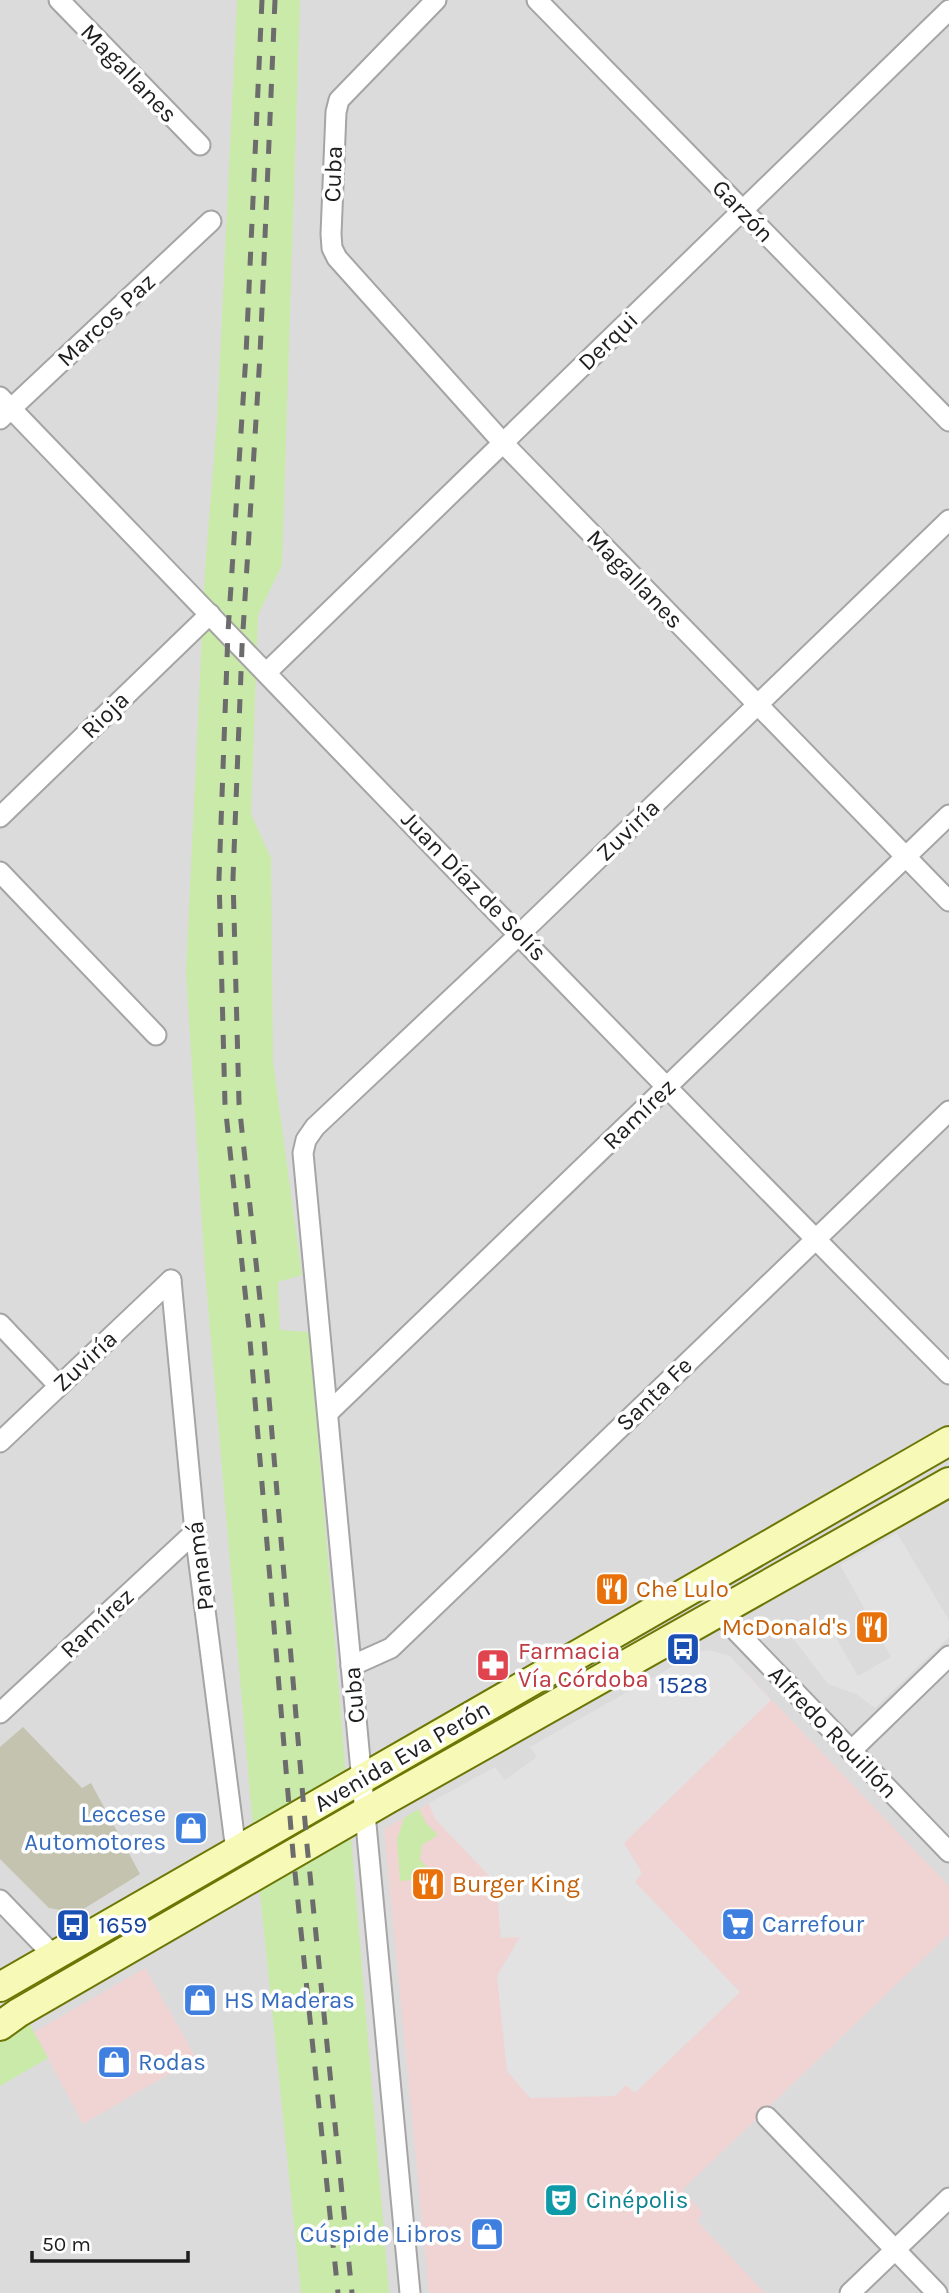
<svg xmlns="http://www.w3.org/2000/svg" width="949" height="2293" viewBox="0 0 949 2293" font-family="Karla,sans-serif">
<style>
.residential{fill:#dcdbdb}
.commercial{fill:#f0d4d3}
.construction{fill:#c4c3af}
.grass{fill:#caeaa9}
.parking{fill:#e2e2e2}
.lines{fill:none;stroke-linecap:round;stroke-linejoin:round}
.street-casing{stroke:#a5a5a5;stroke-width:23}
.secondary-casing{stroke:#6b7604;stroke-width:32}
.street{stroke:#fff;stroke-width:19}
.secondary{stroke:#f7fab7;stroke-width:28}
.rail{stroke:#6c6c6c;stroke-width:5;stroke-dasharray:14 14;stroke-linecap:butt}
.labels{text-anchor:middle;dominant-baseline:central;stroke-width:7;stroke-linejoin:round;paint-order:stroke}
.street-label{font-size:24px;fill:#1e1e1e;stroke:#fff}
.food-label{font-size:24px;fill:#c56008;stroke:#fff;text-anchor:start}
.health-label{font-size:24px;fill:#be3a42;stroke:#fff;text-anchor:start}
.transit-label{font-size:24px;fill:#164399;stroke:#fff}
.shop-label{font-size:24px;fill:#366cbe;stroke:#fff;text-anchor:start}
.culture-label{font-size:24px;fill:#0d838f;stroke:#fff;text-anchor:start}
</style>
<rect width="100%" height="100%" fill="#efebe4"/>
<!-- residential -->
<rect class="residential" x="0" y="0" width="949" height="2293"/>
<!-- commercial -->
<g class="commercial">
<polygon points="709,1650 730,1656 949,1886 949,1934 682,2190 703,2213 697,2221 765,2293 429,2293 384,1829 495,1767 505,1780 537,1757 530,1747"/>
<polygon points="145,1968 196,2058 83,2124 34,2032"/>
</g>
<!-- construction -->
<polygon class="construction" points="23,1727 82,1788 91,1783 140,1874 77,1913 49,1908 0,1859 0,1747"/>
<!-- grass -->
<g class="grass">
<polygon points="237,0 300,0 282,565 258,615 251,814 271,858 273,1062 302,1275 278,1282 280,1330 309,1332 389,2293 301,2293 250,1795 205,1271 186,973 205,570 217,420"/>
<polygon points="419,1809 426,1823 438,1835 422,1845 420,1860 430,1870 440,1872 440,1878 400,1881 397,1840 404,1818"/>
<polygon points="28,2021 48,2058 0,2086 0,2040"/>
</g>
<!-- parking -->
<g class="parking">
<polygon points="897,1533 949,1620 949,1637 875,1708 856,1694 828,1684 791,1636 825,1618 858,1676 891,1657 840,1565"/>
<polygon points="709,1650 730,1656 771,1700 624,1843 642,1873 635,1882 740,1992 635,2093 626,2085 615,2096 530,2098 507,2071 497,1976 520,1937 501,1938 496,1883 435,1819 429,1803 495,1767 505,1780 537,1757 530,1747 698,1652"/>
</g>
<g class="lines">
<!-- street casing -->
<g class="street-casing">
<g id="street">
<polyline points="59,0 200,145"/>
<polyline points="436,0 339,100 336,112 331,234 332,248 337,258 503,443 949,901"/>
<polyline points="537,0 949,421"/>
<path d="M0,397C315,724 629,1052 949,1374"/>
<polyline points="0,419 211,221"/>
<polyline points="267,672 949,10"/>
<polyline points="0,817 210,614"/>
<polyline points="0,872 156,1035"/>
<polyline points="171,1280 195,1532 236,1851"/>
<polyline points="0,1324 59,1386"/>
<polyline points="328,1413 949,815"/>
<polyline points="0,1442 171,1280"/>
<polyline points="718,1612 949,1852"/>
<polyline points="351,1666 391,1648 949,1111"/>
<polyline points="0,1713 195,1532"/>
<polyline points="851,1751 949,1656"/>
<polyline points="0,1900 54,1956"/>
<polyline points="767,2117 937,2293"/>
<polyline points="410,2293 303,1153 306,1140 315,1127 520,934 949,520"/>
<polyline points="850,2293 949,2198"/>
</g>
</g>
<!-- secondary casing -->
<g class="secondary-casing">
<g id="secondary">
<polyline points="0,1987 949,1441"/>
<polyline points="0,2026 18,2013 388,1799 949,1482"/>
</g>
</g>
<!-- street -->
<use href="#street" class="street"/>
<!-- secondary -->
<use href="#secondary" class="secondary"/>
<!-- rail -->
<g class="rail">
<polyline points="262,0 246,355 228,632 219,878 225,1104 249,1329 293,1853 338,2293"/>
<polyline points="275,0 260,355 242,647 233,878 239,1103 263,1328 307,1845 352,2293"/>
</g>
</g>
<!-- icons -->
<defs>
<g id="restaurant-square" transform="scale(1.75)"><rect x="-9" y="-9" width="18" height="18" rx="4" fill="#e8710a" stroke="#fff"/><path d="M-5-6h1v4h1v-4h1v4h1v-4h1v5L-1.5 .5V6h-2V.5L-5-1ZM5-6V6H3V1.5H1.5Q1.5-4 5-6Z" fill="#fff"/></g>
<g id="bus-square" transform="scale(1.75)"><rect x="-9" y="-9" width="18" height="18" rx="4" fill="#1a4fb4" stroke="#fff"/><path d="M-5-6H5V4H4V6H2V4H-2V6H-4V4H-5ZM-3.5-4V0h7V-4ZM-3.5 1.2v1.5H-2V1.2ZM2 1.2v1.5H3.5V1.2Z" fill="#fff"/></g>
<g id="pharmacy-square" transform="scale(1.75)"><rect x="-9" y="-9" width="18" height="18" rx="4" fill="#e0444e" stroke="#fff"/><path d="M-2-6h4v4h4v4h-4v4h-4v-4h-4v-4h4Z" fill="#fff"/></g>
<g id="shop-square" transform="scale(1.75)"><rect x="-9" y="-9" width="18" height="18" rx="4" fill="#3f7fe0" stroke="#fff"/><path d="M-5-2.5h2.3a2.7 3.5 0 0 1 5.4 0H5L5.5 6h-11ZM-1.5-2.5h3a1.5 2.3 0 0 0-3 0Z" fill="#fff"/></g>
<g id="supermarket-square" transform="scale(1.75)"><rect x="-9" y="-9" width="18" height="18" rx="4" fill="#3f7fe0" stroke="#fff"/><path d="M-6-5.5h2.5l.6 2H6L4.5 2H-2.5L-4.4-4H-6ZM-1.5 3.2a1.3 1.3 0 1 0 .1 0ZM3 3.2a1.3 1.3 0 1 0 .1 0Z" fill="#fff"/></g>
<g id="theatre-square" transform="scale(1.75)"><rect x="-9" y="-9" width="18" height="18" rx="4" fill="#0f9aa8" stroke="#fff"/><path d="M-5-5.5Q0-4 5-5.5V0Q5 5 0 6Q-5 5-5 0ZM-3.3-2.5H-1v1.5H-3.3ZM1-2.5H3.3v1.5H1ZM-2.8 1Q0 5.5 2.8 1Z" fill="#fff"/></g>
</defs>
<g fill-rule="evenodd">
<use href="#restaurant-square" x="612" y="1589"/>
<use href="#restaurant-square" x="872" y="1627"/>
<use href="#bus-square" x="683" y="1649"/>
<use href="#pharmacy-square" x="493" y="1665"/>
<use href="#shop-square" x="191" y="1828"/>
<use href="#restaurant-square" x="428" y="1884"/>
<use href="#supermarket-square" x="738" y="1924"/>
<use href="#bus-square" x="73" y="1925"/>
<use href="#shop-square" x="200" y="2000"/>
<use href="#shop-square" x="114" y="2062"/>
<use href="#theatre-square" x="561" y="2200"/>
<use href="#shop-square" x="487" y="2234"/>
</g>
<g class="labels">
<!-- street labels -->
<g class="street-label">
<text transform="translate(129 73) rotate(46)">Magallanes</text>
<text transform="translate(333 174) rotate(-88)">Cuba</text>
<text transform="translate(743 211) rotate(46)">Garzón</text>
<text transform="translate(106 320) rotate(-43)">Marcos Paz</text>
<text transform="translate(608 341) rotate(-44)">Derqui</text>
<text transform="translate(635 579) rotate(46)">Magallanes</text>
<text transform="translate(105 715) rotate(-44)">Rioja</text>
<text transform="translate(628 830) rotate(-44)">Zuviría</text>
<text transform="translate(474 886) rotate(46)">Juan Díaz de Solís</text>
<text transform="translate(639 1114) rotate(-44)">Ramírez</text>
<text transform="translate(85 1361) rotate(-43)">Zuviría</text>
<text transform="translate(654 1394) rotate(-44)">Santa Fe</text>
<text transform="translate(200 1566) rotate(-97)">Panamá</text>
<text transform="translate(97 1623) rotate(-43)">Ramírez</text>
<text transform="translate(354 1695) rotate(-95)">Cuba</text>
<text transform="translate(833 1732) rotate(46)">Alfredo Rouillón</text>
<text transform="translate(402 1756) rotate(-30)">Avenida Eva Perón</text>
</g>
<!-- food labels -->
<g class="food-label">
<text x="636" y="1589">Che Lulo</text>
<text x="848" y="1627" text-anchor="end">McDonald's</text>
<text x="452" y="1884">Burger King</text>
</g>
<!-- health labels -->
<g class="health-label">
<text x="518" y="1651">Farmacia<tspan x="518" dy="28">Vía Córdoba</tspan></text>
</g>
<!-- transit labels -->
<g class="transit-label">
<text x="683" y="1685">1528</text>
<text x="98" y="1925" text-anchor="start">1659</text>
</g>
<!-- shop labels -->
<g class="shop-label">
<text x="166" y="1814" text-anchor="end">Leccese<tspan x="166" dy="28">Automotores</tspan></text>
<text x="762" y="1924">Carrefour</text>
<text x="224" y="2000">HS Maderas</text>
<text x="138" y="2062">Rodas</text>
<text x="462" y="2234" text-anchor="end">Cúspide Libros</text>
</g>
<!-- culture labels -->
<g class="culture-label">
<text x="586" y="2200">Cinépolis</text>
</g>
</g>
<!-- scale -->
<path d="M32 2251v10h156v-10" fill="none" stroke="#1e1e1e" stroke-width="3.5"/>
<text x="42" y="2251" font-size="21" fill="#1e1e1e" stroke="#ffffff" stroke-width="5" paint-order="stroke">50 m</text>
</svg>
